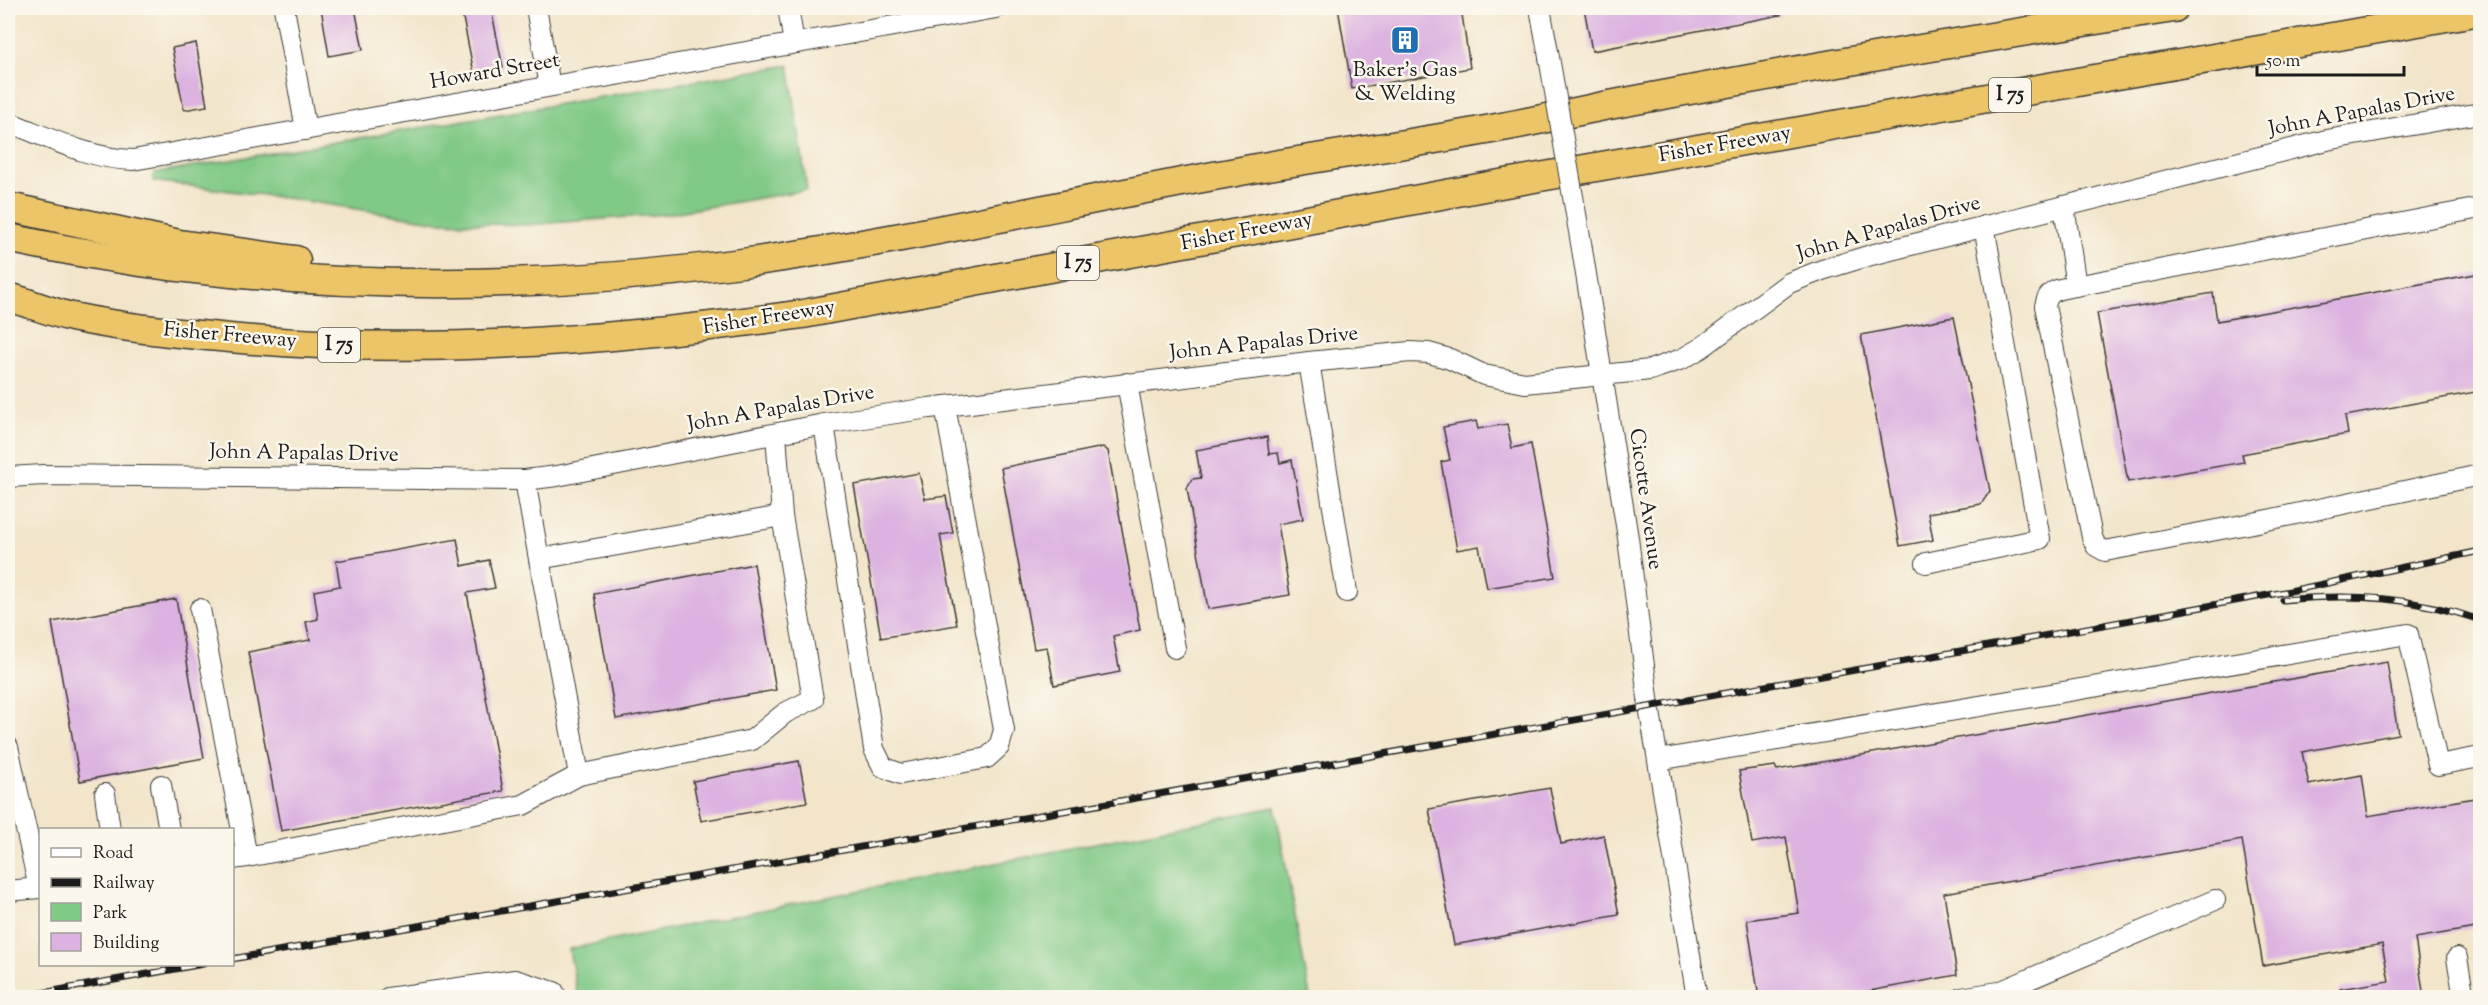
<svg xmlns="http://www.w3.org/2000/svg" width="2488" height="1005" viewBox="0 0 2488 1005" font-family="'Sorts Mill Goudy',serif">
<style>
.green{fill:#81c986;stroke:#4e7251;stroke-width:1.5}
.building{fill:#dcb3e0}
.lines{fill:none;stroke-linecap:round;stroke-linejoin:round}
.minor-casing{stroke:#3c3a36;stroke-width:22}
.highway-casing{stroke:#3c3a36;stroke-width:31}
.minor{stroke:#fff;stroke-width:20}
.highway{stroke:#ecc569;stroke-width:28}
.rail-casing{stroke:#1c1c1c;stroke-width:7}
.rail{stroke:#fbf7ec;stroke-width:4.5;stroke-dasharray:14;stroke-linecap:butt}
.minor-bridge-casing{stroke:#3c3a36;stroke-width:22;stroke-linecap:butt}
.minor-bridge{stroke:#fff;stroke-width:20}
.labels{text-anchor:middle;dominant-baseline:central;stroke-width:5;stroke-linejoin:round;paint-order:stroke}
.shield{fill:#fbf7ec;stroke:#5f5e5a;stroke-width:1.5}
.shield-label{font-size:20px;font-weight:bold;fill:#1c1c1c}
.poi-label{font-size:21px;fill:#1c1c1c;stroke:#fbf7ec}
.street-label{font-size:21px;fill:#1c1c1c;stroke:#fbf7ec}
</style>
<rect width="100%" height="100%" fill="#fbf7ec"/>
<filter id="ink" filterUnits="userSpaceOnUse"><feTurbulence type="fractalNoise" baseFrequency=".0167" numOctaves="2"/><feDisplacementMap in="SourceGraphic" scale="12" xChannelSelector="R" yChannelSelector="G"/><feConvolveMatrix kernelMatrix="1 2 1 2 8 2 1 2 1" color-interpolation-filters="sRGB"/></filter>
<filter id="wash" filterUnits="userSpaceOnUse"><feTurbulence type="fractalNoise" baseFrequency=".008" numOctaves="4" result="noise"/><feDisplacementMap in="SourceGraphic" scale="24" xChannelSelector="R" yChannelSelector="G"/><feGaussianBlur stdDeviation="1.35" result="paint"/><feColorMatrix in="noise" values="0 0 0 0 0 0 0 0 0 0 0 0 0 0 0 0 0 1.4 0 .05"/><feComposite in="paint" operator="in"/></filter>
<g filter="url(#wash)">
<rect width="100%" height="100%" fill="#f2e5ca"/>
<!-- green -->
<g class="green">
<polygon points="789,65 807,190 666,214 526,225 439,222 293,199 153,181 154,173"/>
<polygon points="1275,807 1310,997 578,997 569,949"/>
</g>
<g id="blocks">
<!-- building -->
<g class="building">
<polygon points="321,8 355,8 363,50 329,56"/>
<polygon points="461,8 491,8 503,68 474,73"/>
<polygon points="1338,8 1410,8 1411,11 1432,8 1461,8 1470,68 1352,89"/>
<polygon points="1584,8 1780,8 1781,15 1592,51"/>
<polygon points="196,43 207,106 184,110 172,48"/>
<polygon points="2481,273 2481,391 2345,416 2348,434 2242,454 2244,462 2128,482 2097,313 2213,293 2217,321"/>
<polygon points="1954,317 1990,491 1981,504 1928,513 1933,540 1900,546 1861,335"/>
<polygon points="1476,421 1478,429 1507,424 1512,448 1531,444 1555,577 1487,588 1479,546 1457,550 1441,462 1450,460 1443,427"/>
<polygon points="1267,437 1269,454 1278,453 1280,463 1292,460 1303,519 1278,524 1290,595 1208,609 1187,488 1192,479 1201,478 1196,450"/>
<polygon points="1103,447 1108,451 1140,630 1113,636 1120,672 1054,685 1047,647 1034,649 1001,468"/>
<polygon points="919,473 925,499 946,496 953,533 940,535 957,625 881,638 854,485"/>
<polygon points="457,539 462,566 489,560 495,588 467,593 503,791 281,831 248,652 310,640 306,622 318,619 314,591 340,586 336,561"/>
<polygon points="754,564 776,690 616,719 594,594"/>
<polygon points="176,599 204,758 80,781 52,622"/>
<polygon points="2387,662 2398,734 2302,752 2309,785 2362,775 2368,816 2481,797 2481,927 2415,938 2424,998 2341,998 2340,989 2389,981 2382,944 2263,966 2242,840 1944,893 1957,975 1831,998 1759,998 1747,920 1799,913 1786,837 1752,843 1739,771 1775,766 1777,770"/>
<polygon points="799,761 807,802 701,821 693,781"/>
<polygon points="1550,788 1561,844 1604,835 1619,915 1454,945 1429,809"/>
</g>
</g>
</g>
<g filter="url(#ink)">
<use href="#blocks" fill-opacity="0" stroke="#3c3a36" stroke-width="1.5"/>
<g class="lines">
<!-- minor casing -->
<g class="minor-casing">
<g id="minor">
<polyline points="284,8 306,130"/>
<polyline points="536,8 550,86"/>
<polyline points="788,8 794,43"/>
<polyline points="1540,8 1549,57"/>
<path d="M8,122C48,137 89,159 133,160L996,8"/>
<path d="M2064,206L2076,286C2061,289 2048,288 2045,306L2092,537L2096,546L2105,551L2253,523L2480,475"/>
<polyline points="1582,249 1628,538 1649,706 1697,998"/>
<polyline points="2076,286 2480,208"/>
<polyline points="1309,362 1347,592"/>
<polyline points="1127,383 1175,648"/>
<polyline points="824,424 874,749 883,767 901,774 987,758 999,747 1004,730 945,406"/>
<polyline points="8,477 44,475 525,480 557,476 824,424 929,408 1309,362 1410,352 1429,353 1450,359 1484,375 1525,383 1650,370 1682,359 1701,348 1789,283 1822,270 1871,255 2327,140 2480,113"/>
<polyline points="525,480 539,559 782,516"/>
<polyline points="539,559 579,775 752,740 785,713 813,699 782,516 776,434"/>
<polyline points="1926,563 2040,539 1984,226"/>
<polyline points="200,609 247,857 232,859"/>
<polyline points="8,747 39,888 40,888"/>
<polyline points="1658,760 2408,634 2438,765 2480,757"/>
<polyline points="161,785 169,830"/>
<polyline points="105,794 110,830"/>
<polyline points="247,857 523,805 579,775"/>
<polyline points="8,891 39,888"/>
<polyline points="2457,958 2464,998"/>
<polyline points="388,998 515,980 554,992 556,998"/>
<polyline points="1961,998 1999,992 2215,900"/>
</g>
</g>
<!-- highway casing -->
<g class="highway-casing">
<g id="highway">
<polyline points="8,207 179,244 296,260"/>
<path d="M8,238C249,290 498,295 742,263C909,240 1074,201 1241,171C1327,155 1415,144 1502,127C1541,120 1581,110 1620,103C1805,68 1989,36 2174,8"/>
<path d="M8,297C29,303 51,312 72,317C124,328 177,333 230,338C421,356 613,341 803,314L1500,184L2480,11"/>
</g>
</g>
<!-- minor -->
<use href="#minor" class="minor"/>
<!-- highway -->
<use href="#highway" class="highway"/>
<!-- rail casing -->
<g class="rail-casing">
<g id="rail">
<path d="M2283,600C2354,593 2413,597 2480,620"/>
<polyline points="232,959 1900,662 2290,591 2480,551"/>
<polyline points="15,998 203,964"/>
</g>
</g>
<!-- rail -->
<use href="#rail" class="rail"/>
<!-- minor-bridge casing -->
<g class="minor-bridge-casing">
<polyline id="minor-bridge" points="1549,57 1582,249"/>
</g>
<!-- minor-bridge -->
<use href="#minor-bridge" class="minor-bridge"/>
</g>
</g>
<!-- icons -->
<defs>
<g id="building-square" transform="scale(1.5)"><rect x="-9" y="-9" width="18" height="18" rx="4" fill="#1f6fb2" stroke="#fbf7ec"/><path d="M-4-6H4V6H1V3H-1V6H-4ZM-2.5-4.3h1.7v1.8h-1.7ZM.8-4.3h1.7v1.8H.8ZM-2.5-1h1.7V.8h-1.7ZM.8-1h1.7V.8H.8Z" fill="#fff"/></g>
</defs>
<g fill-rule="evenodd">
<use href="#building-square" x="1405" y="40"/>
</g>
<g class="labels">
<!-- shield labels -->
<g class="shield">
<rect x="1989" y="78" width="42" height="34" rx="4.5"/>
<rect x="1057" y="246" width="42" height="34" rx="4.5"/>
<rect x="318" y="328" width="42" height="34" rx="4.5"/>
</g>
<g class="shield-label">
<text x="2010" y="95">I 75</text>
<text x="1078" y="263">I 75</text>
<text x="339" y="345">I 75</text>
</g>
<!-- poi labels -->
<g class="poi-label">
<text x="1405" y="71">Baker's Gas<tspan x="1405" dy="24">&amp; Welding</tspan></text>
</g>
<!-- street labels -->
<g class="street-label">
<text transform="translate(495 72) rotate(-10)">Howard Street</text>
<text transform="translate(2362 112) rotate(-11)">John A Papalas Drive</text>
<text transform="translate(1725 145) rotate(-10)">Fisher Freeway</text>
<text transform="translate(1889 229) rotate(-16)">John A Papalas Drive</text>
<text transform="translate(1247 232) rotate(-11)">Fisher Freeway</text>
<text transform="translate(769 318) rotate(-9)">Fisher Freeway</text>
<text transform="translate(230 336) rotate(5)">Fisher Freeway</text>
<text transform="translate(1264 344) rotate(-6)">John A Papalas Drive</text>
<text transform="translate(781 409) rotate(-10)">John A Papalas Drive</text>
<text transform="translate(304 454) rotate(1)">John A Papalas Drive</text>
<text transform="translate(1645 499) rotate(82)">Cicotte Avenue</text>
</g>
</g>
<!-- margin -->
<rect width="2488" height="1005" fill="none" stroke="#fbf7ec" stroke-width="30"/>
<!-- legend -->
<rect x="39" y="828" width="195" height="138" fill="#fbf7ec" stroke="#a29f99" stroke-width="1.5"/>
<rect x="51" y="848" width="30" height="9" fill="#ffffff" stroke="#a29f99" stroke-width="1.5"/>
<text x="93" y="858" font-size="18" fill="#1c1c1c">Road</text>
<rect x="51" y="878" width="30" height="9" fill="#1c1c1c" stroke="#a29f99" stroke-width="1.5"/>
<text x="93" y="888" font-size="18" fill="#1c1c1c">Railway</text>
<rect x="51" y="903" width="30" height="18" fill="#81c986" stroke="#a29f99" stroke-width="1.5"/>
<text x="93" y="918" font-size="18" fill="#1c1c1c">Park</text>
<rect x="51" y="933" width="30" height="18" fill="#dcb3e0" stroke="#a29f99" stroke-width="1.5"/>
<text x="93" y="948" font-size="18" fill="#1c1c1c">Building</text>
<!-- scale -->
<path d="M2257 66v9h147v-9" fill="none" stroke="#1c1c1c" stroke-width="3"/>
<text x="2266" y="66" font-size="18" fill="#1c1c1c" stroke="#fbf7ec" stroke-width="4.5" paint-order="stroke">50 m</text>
</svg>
